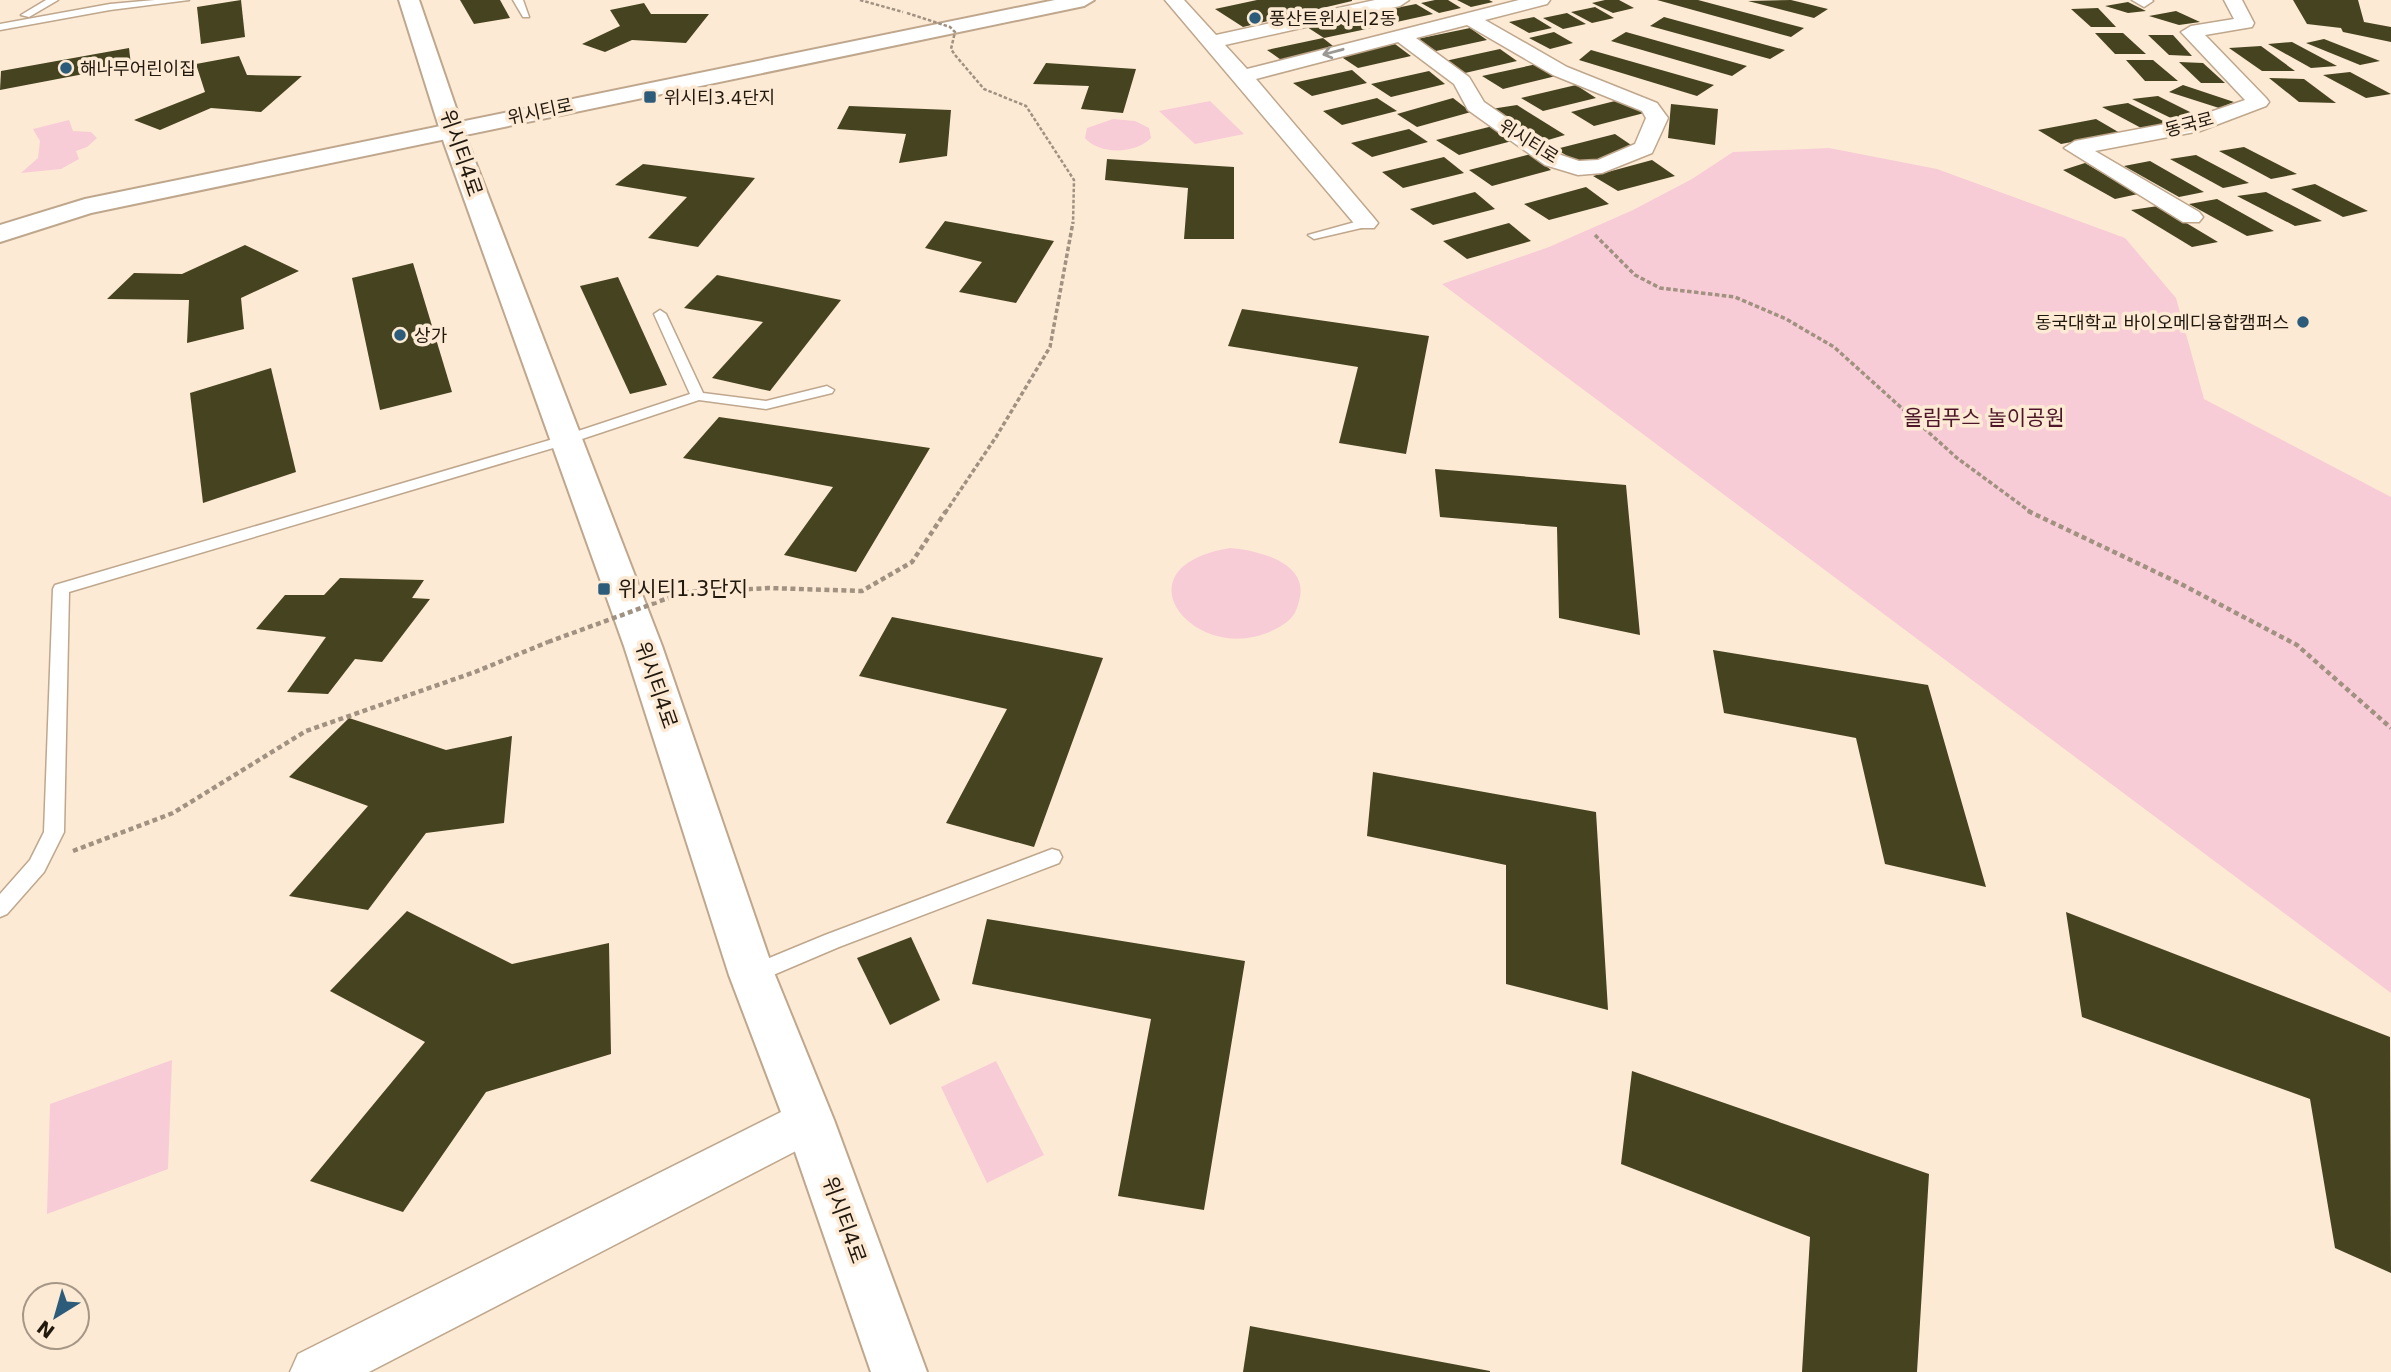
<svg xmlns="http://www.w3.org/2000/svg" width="2391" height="1372" viewBox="0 0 2391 1372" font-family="'DejaVu Sans','Noto Sans KR',sans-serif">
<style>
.green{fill:#f8ccd6}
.building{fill:#464320}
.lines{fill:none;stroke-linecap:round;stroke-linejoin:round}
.service-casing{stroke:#bea78d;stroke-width:3}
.minor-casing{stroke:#bea78d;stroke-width:3}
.tertiary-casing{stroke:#bea78d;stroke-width:4}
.secondary-casing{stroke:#bea78d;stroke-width:4}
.path-far2{stroke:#a09180;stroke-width:2.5;stroke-dasharray:3.5 2;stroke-linecap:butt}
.path-far1{stroke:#a09180;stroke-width:3.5;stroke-dasharray:4.5 2.5;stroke-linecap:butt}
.path{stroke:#a09180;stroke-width:4.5;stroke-dasharray:5 3.5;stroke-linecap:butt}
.service{fill:#fff;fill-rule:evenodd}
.minor{fill:#fff;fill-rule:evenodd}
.tertiary{fill:#fff;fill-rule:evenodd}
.secondary{fill:#fff;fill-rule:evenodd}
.path-bridge-far1{stroke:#a09180;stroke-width:2.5;stroke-dasharray:3.5 2;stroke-linecap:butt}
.path-bridge{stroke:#a09180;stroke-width:4.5;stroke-dasharray:5 3.5;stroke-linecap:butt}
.oneway{stroke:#9b9793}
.poi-dot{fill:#2d5c7b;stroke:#fdead4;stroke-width:2.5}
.labels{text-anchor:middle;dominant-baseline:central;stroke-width:7;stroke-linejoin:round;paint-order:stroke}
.far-poi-label{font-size:18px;fill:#21180e;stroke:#fdead4;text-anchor:start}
.far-street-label{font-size:18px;fill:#21180e;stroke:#fdead4}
.street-label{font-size:21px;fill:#21180e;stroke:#fdead4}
.park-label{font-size:21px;fill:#4c1628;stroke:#fdead4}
.poi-label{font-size:21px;fill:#21180e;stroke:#fdead4;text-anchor:start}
</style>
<rect width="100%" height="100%" fill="#fdead4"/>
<!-- green -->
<g class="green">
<polygon points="1210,101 1244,134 1195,144 1159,111"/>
<path d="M1113,119L1135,121L1149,128L1151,138C1136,154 1099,155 1085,138L1087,128Z"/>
<polygon points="69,120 73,131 91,132 97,138 87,147 76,151 79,159 61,169 21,173 38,158 40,141 33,129"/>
<polygon points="1829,148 1937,169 2125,238 2176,298 2204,399 2391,497 2391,993 1442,284 1549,247 1633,210 1692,179 1733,152"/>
<path d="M1230,548C1255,550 1307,561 1300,597C1298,608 1294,618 1284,624C1204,678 1107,568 1230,548Z"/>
<polygon points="172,1060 168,1169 47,1214 50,1104"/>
<polygon points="996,1061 1044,1155 987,1183 941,1087"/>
</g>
<!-- building -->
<g class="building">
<polygon points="241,0 245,37 201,44 197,7"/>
<polygon points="460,0 500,0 510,18 474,24"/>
<polygon points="1257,0 1352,0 1352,1 1243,27 1215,9"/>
<polygon points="1435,0 1448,0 1461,8 1439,13 1421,3"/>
<polygon points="1457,0 1489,0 1493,2 1471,7"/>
<polygon points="1605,0 1619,0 1634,8 1613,13 1592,3"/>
<polygon points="1657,0 1698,0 1804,28 1791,37"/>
<polygon points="1791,0 1828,9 1814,18 1748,1"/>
<polygon points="2293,0 2358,0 2364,22 2391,27 2391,42 2343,32 2341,28 2307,24"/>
<polygon points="2128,2 2146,11 2128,13 2105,6"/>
<polygon points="644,3 651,14 709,14 686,43 632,40 605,52 582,44 620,26 610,10"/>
<polygon points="1416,4 1433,14 1383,25 1365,14"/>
<polygon points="1595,7 1614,18 1592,23 1571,12"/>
<polygon points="2098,8 2116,27 2091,27 2071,9"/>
<polygon points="2176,11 2200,22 2179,25 2149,16"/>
<polygon points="1567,13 1586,24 1563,29 1543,18"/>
<polygon points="1361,15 1376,27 1324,38 1307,27"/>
<polygon points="1534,17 1552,28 1529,33 1509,22"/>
<polygon points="1664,17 1785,50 1770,59 1650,26"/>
<polygon points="1470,28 1487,40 1436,51 1417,39"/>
<polygon points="1554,32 1573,43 1550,49 1529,38"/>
<polygon points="1626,32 1747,66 1732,76 1611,41"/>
<polygon points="2095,33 2123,33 2146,54 2115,54"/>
<polygon points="2148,35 2173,35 2192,56 2169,55"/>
<polygon points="1323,38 1338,50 1284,62 1267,50"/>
<polygon points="2324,39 2380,61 2360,65 2306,43"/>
<polygon points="2292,42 2337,66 2311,68 2268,44"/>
<polygon points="1395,44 1411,56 1358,68 1340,56"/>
<polygon points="2261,46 2295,71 2262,71 2229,48"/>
<polygon points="129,48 131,65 0,90 1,71"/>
<polygon points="1500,49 1517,61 1465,73 1445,61"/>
<polygon points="1591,50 1714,85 1697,96 1579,60"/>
<polygon points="239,56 247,75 302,76 261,112 211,108 160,130 134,120 205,92 196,64"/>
<polygon points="2126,60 2153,60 2178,81 2145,81"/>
<polygon points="2179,62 2203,63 2225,83 2201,83"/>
<polygon points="1046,63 1136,69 1123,113 1081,109 1089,86 1033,84"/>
<polygon points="1537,64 1556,76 1503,89 1482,76"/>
<polygon points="1352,70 1367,83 1312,96 1293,83"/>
<polygon points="1429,71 1445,84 1391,97 1371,84"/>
<polygon points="2350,72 2391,94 2366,98 2323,75"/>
<polygon points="2269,78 2304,79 2336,103 2299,102"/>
<polygon points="1576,85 1596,98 1543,111 1521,98"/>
<polygon points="2183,85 2234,102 2219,108 2169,92"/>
<polygon points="2158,96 2200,117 2179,122 2132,99"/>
<polygon points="1377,98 1397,111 1342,125 1323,111"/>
<polygon points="1453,98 1471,112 1417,127 1397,114"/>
<polygon points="1627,98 1648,112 1594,126 1571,112"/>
<polygon points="2128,103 2169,124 2143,129 2102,107"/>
<polygon points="1671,104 1718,109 1715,145 1668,138"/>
<polygon points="1517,105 1565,135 1541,142 1491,109"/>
<polygon points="849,106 951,110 947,156 899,163 906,134 837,129"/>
<polygon points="2096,119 2120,133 2061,144 2038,130"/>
<polygon points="1493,126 1512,141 1459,155 1436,140"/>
<polygon points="1409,129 1428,142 1372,157 1351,143"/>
<polygon points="1615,134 1637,149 1580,164 1556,149"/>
<polygon points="2244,147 2297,174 2271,179 2219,151"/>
<polygon points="1531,154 1551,170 1492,186 1469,170"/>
<polygon points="2196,155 2249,183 2223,188 2170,159"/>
<polygon points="1444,157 1464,173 1403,188 1382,172"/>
<polygon points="1107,159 1234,167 1234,239 1184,239 1188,188 1105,180"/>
<polygon points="1652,160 1675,176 1618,191 1593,176"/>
<polygon points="2150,161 2204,192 2179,197 2124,166"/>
<polygon points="2085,163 2138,194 2115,199 2063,170"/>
<polygon points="643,164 755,178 698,247 648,238 687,197 615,185"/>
<polygon points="2315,184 2368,211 2343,217 2291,189"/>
<polygon points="1586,187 1609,204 1549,220 1524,204"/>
<polygon points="1475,192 1495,209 1433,225 1410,209"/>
<polygon points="2266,192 2322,221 2295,226 2237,196"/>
<polygon points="2217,199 2274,231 2247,236 2189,204"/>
<polygon points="2158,206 2218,242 2192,247 2131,210"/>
<polygon points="945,221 1054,241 1016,303 959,292 982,262 925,248"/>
<polygon points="1509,223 1531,241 1467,259 1443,241"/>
<polygon points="245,245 299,271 241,298 244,329 187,343 189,300 107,299 134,273 182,274"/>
<polygon points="413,263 452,392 380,410 352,278"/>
<polygon points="717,275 841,300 770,391 712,378 763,322 684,308"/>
<polygon points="618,277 667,385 630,394 580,286"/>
<polygon points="1242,309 1429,336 1406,454 1339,443 1358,367 1228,346"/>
<polygon points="271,368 296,472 203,503 190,393"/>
<polygon points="719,417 930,448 856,572 784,555 833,487 683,458"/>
<polygon points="1435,469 1626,485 1640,635 1559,618 1557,527 1440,517"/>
<polygon points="340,578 424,580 412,598 430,599 382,662 355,659 328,694 287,692 326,637 256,629 285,595 324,595"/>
<polygon points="892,617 1103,658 1034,847 946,823 1007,709 859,676"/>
<polygon points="1713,650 1928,685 1986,887 1885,864 1856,738 1724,713"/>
<polygon points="349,718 446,750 512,736 504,823 426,833 368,910 289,896 368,806 289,777"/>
<polygon points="1373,772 1596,812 1608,1010 1506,984 1506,865 1367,836"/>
<polygon points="407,911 512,964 609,943 611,1054 486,1092 403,1212 310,1181 425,1042 330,991"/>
<polygon points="2066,912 2390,1037 2391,1273 2335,1248 2310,1099 2082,1017"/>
<polygon points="987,919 1245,961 1204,1210 1118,1196 1151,1019 972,984"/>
<polygon points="911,937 940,1000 890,1025 857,958"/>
<polygon points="1632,1071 1929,1174 1917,1372 1802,1372 1810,1237 1621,1164"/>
<polygon points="1250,1326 1490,1371 1490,1372 1243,1372"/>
</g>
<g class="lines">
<!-- service casing -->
<g class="service-casing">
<g id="service">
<polygon points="46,0 58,0 29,17 21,15"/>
<polygon points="155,0 189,0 110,10 0,30 0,24 110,4"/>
<polygon points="513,0 523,0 529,17 523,17"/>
<polygon points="1366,219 1370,220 1370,226 1314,239 1308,235"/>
<polygon points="660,310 666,314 703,393 766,401 827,386 834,390 832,393 766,409 699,400 570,443 69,592 64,832 44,872 7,914 0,917 0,894 30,860 44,832 53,589 55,585 560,437 690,394 654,314"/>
<polygon points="1052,849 1059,851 1062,857 1059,863 839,947 752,984 745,982 741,975 745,968 825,935"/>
</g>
</g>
<!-- minor casing -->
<g class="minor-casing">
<g id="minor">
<path d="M1165,0H1184L1216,35L1375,0H1409L1400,6L1225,45L1247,69L1519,0H1550L1547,4L1485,20L1567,67L1657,103L1668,118L1652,153L1602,173L1578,175L1545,165L1468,110L1454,84L1398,42L1256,79L1374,218L1378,223L1374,228H1358ZM1467,25L1553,75L1642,111L1646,118L1635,144L1598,160L1579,161L1561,155L1484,102L1469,77L1416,38Z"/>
<polygon points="2132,0 2152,0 2153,1 2144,7"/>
<polygon points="2224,0 2242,0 2254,23 2252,27 2205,35 2266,98 2269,102 2266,106 2200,131 2095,151 2199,212 2203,217 2199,222 2183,222 2064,148 2075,141 2187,120 2245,100 2181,32 2191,26 2234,19"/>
<polygon points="809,1098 825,1104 832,1120 825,1136 369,1372 290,1372 298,1354"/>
</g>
</g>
<!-- tertiary casing -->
<g class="tertiary-casing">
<polygon id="tertiary" points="399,0 419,0 468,143 662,646 775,975 834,1120 927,1372 871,1372 784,1120 729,975 624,646 444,143"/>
</g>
<!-- secondary casing -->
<g class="secondary-casing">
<polygon id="secondary" points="1055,0 1094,0 1084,6 91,213 0,242 0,225 85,199"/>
</g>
<!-- path-far2 -->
<g class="path-far2">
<polyline points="860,0 903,12"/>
<polyline points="955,55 984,89 1026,106 1074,180 1073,224"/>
</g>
<!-- path-far1 -->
<g class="path-far1">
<polyline points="1595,235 1635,275 1660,288 1735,297 1786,319 1834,347 1957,458 2032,513"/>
<polyline points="945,513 996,437 1050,347 1073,222"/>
</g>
<!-- path -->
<g class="path">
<polyline points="2028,511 2179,583 2297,645 2391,728"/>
<polyline points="714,591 769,588 862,591 912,562 946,511"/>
<polyline points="73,851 173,813 306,731 475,672 548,642"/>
</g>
<!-- service -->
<use href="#service" class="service"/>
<!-- minor -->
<use href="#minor" class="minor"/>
<!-- tertiary -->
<use href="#tertiary" class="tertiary"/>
<!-- secondary -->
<use href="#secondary" class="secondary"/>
<!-- path-bridge-far1 -->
<polyline class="path-bridge-far1" points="907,13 950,27 955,32 951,49 955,55"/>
<!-- path-bridge -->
<polyline class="path-bridge" points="548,642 685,592 714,591"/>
</g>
<!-- one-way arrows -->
<defs><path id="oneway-shaft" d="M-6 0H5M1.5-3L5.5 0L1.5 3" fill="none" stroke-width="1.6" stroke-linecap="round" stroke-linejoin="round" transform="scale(1.75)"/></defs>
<use class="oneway" href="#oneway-shaft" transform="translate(1333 52) rotate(165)"/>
<!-- markers -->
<g class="poi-dot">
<circle cx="1255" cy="18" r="7"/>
<circle cx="66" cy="68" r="7"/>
<rect x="643" y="90" width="14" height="14" rx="3.5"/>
<circle cx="2303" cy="322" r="7"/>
<circle cx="400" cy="335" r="7"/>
<rect x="597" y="582" width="14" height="14" rx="3.5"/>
</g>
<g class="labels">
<!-- far-poi labels -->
<g class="far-poi-label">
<text x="1269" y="18">풍산트윈시티2동</text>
<text x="80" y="68">해나무어린이집</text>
<text x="664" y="97">위시티3.4단지</text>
<text x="2289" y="322" text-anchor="end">동국대학교 바이오메디융합캠퍼스</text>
<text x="414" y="335">상가</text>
</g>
<!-- far-street labels -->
<g class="far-street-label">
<text transform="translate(540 111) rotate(-12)">위시티로</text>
<text transform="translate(2189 124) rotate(-15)">동국로</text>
<text transform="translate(1529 141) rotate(32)">위시티로</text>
</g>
<!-- street labels -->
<g class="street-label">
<text transform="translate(461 153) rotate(71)">위시티4로</text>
<text transform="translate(656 685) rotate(71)">위시티4로</text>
<text transform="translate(844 1220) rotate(70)">위시티4로</text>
</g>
<!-- park labels -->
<g class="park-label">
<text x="1984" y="418">올림푸스 놀이공원</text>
</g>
<!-- poi labels -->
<g class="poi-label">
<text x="618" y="589">위시티1.3단지</text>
</g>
</g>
<!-- north arrow -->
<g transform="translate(56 1316) rotate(217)"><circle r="33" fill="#fdead4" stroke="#a59685" stroke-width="2"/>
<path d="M0-5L12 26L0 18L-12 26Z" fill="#2d5c7b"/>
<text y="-10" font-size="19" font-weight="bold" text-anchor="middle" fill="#21180e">N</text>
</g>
</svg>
